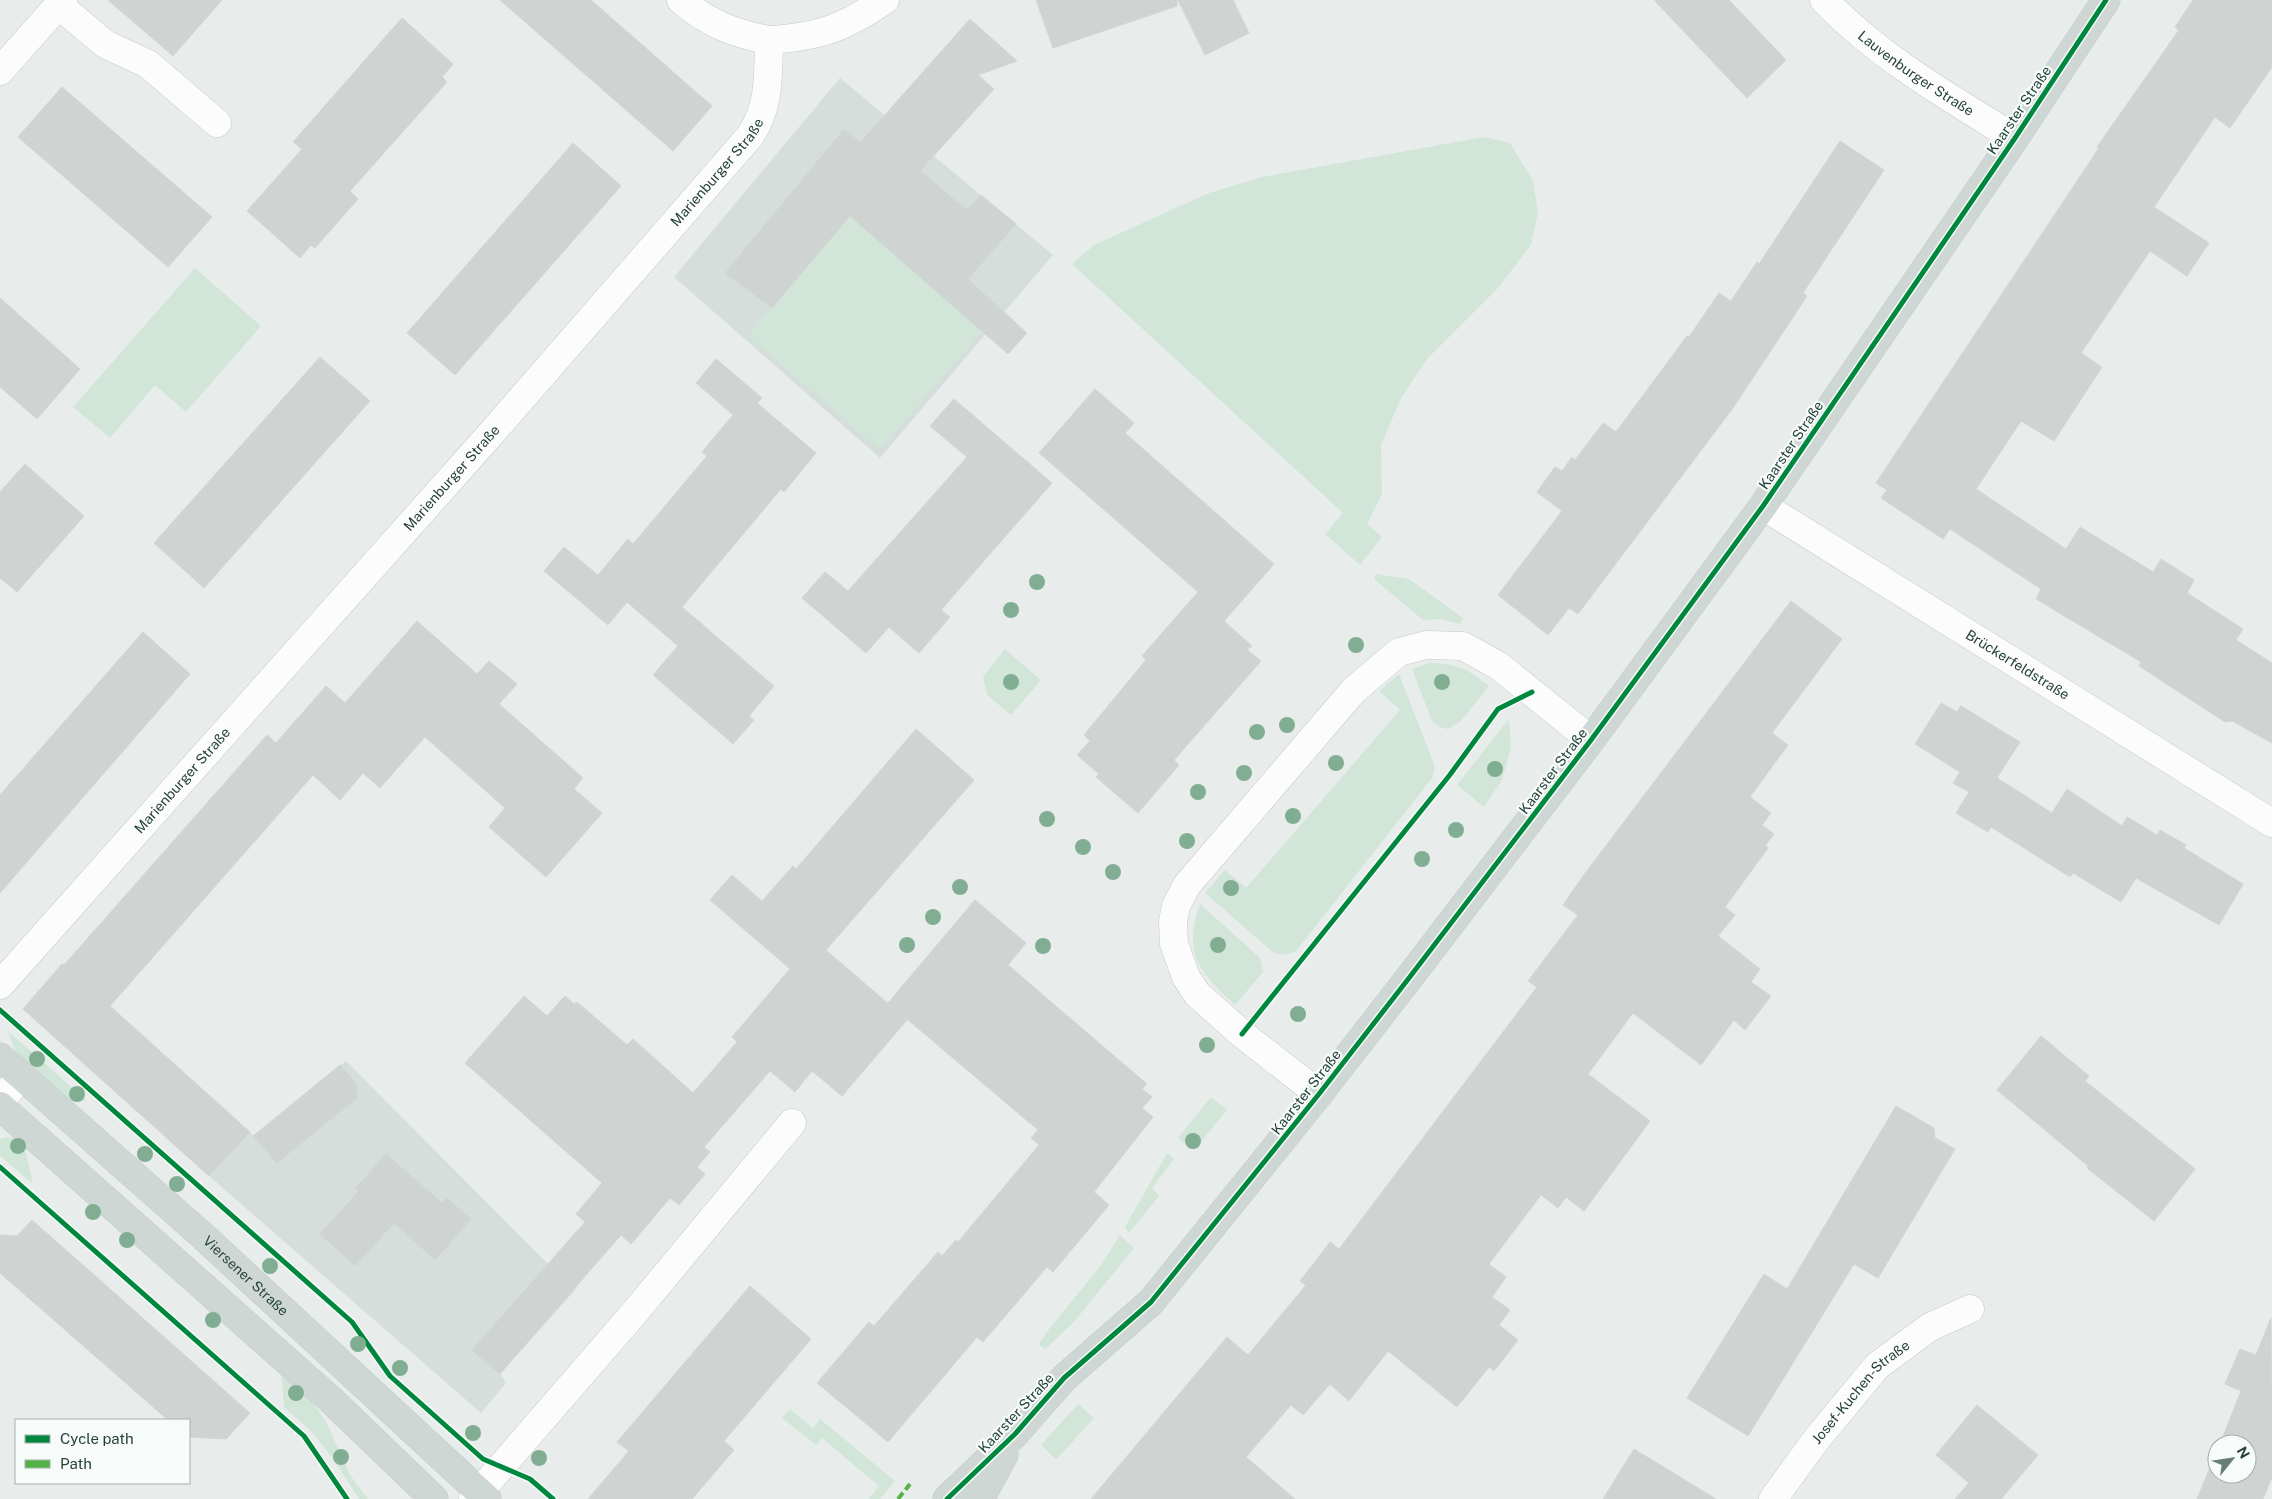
<svg xmlns="http://www.w3.org/2000/svg" width="2272" height="1499" viewBox="0 0 2272 1499" font-family="'Public Sans',sans-serif">
<style>
.built{fill:#d6dedb}
.green{fill:#d1e6d8}
.building{fill:#cfd4d2;stroke:#d1d6d4}
.lines{fill:none;stroke-linecap:round;stroke-linejoin:round}
.minor-casing{stroke:#c5cac8;stroke-width:29}
.major-casing{stroke:#c3ccc9;stroke-width:29}
.minor{stroke:#fcfcfc;stroke-width:28}
.major{stroke:#cfd7d5;stroke-width:28}
.quiet{stroke:#55b346;stroke-width:4;stroke-dasharray:8 4;stroke-linecap:butt}
.cycleway-casing{stroke:#f7fbf9;stroke-width:8}
.cycleway{stroke:#00873e;stroke-width:5}
.tree{fill:#81ae93}
.labels{text-anchor:middle;dominant-baseline:central;stroke-width:4.5;stroke-linejoin:round;paint-order:stroke}
.street-label{font-size:14px;fill:#24423a;stroke:#f7fbf9}
</style>
<rect width="100%" height="100%" fill="#e8edeb"/>
<!-- built -->
<g class="built">
<polygon points="840,78 1053,255 880,458 674,277"/>
<polygon points="346,1061 548,1264 576,1289 500,1374 506,1383 481,1413 209,1176 250,1132 254,1136"/>
</g>
<!-- green -->
<g class="green">
<polygon points="1484,137 1510,143 1533,181 1538,212 1531,245 1498,288 1427,359 1401,398 1381,445 1382,494 1367,524 1382,537 1360,565 1325,534 1343,513 1072,264 1094,245 1209,193 1262,177"/>
<polygon points="850,216 982,331 880,449 748,336"/>
<polygon points="195,268 261,326 186,412 155,385 110,438 73,407"/>
<polygon points="1376,574 1409,579 1463,618 1460,624 1440,619 1423,620 1374,579"/>
<polygon points="1005,649 1041,680 1011,715 987,695 983,677"/>
<path d="M1429,663C1456,663 1468,669 1489,686L1461,721L1448,729L1439,727L1432,721L1412,669Z"/>
<polygon points="1399,674 1434,764 1434,771 1432,778 1296,951 1285,955 1274,953 1205,893 1225,870 1246,888 1400,710 1379,691"/>
<polygon points="1509,719 1511,747 1502,780 1484,807 1457,785"/>
<path d="M1200,904L1260,958L1263,972L1235,1005C1200,974 1182,952 1200,904Z"/>
<polygon points="8,1031 87,1101 67,1099 16,1053"/>
<polygon points="1211,1097 1227,1110 1194,1150 1178,1138"/>
<polygon points="7,1137 23,1139 33,1184 0,1156 0,1139"/>
<polygon points="1167,1153 1174,1159 1152,1188 1159,1196 1129,1233 1125,1227"/>
<polygon points="1120,1235 1134,1248 1073,1323 1045,1349 1039,1344 1046,1333 1102,1264"/>
<polygon points="281,1368 306,1391 327,1424 350,1475 368,1499 359,1499 334,1460 312,1432 284,1407"/>
<polygon points="1078,1404 1094,1418 1056,1460 1041,1445"/>
<polygon points="790,1409 813,1428 820,1419 895,1481 880,1499 869,1499 879,1486 822,1438 816,1445 782,1418"/>
</g>
<!-- building -->
<g class="building">
<polygon points="108,0 222,0 173,56"/>
<polygon points="500,0 591,0 712,106 673,151"/>
<polygon points="1036,0 1177,0 1177,6 1053,48"/>
<polygon points="1178,0 1233,0 1249,33 1205,55"/>
<polygon points="1654,0 1729,0 1786,60 1747,98"/>
<polygon points="2193,0 2272,0 2272,67 2230,128 2215,117 2154,207 2209,243 2187,276 2150,251 2081,353 2102,367 2054,441 2021,421 1976,489 2066,549 2080,527 2153,572 2161,559 2194,580 2187,593 2243,629 2236,640 2272,663 2272,743 2232,721 2225,722 2139,666 2141,662 2036,599 2041,589 1950,529 1943,539 1881,498 1887,490 1876,483 2099,148 2097,147 2179,30 2175,27"/>
<polygon points="402,18 453,64 442,77 447,82 350,191 358,199 315,248 311,245 300,258 247,211 302,149 293,142"/>
<polygon points="970,19 1017,61 978,75 994,89 920,171 967,210 981,195 1016,224 968,279 1027,333 1008,354 850,216 772,308 725,273 844,129 860,143"/>
<polygon points="62,87 212,217 168,267 18,137"/>
<polygon points="1840,141 1884,170 1803,293 1807,296 1733,408 1578,614 1569,608 1548,635 1498,595 1562,511 1537,492 1555,467 1562,471 1572,457 1575,460 1603,423 1616,432 1687,336 1689,337 1719,293 1731,301 1757,262 1759,264"/>
<polygon points="573,143 621,186 455,375 407,333"/>
<polygon points="0,298 80,369 37,419 0,387"/>
<polygon points="320,357 370,401 204,588 154,543"/>
<polygon points="716,359 762,398 757,403 816,453 784,492 781,489 682,607 774,686 749,716 754,720 733,744 653,675 678,646 627,602 608,625 544,571 564,547 598,575 628,539 633,544 707,456 702,452 733,415 696,383"/>
<polygon points="1095,389 1134,423 1125,433 1274,564 1224,621 1252,646 1247,650 1261,661 1174,760 1179,765 1138,813 1096,777 1099,774 1077,755 1090,741 1084,735 1146,660 1142,656 1198,592 1039,453"/>
<polygon points="954,399 1052,483 941,610 950,617 919,653 889,627 866,653 802,598 825,572 848,591 967,457 930,426"/>
<polygon points="25,464 84,516 17,592 0,578 0,492"/>
<polygon points="1791,601 1842,639 1772,733 1788,745 1750,797 1771,813 1762,825 1774,834 1765,846 1768,848 1725,907 1735,915 1718,936 1760,969 1751,982 1771,996 1745,1030 1734,1020 1701,1065 1633,1013 1588,1074 1650,1121 1584,1211 1566,1197 1558,1208 1541,1195 1489,1264 1506,1277 1492,1297 1510,1310 1499,1325 1518,1340 1494,1371 1489,1367 1457,1407 1388,1351 1349,1401 1330,1384 1303,1415 1291,1405 1246,1457 1295,1499 1091,1499 1227,1337 1248,1355 1306,1285 1300,1281 1330,1242 1339,1249 1537,987 1528,981 1578,915 1563,905 1583,876"/>
<polygon points="417,621 477,674 489,661 517,684 499,704 583,778 574,789 602,813 546,877 489,827 505,808 425,737 380,788 363,773 340,800 313,775 110,1006 250,1132 209,1176 23,1009 62,964 64,965 267,735 276,743 326,686 345,703"/>
<polygon points="143,632 190,674 0,893 0,795"/>
<polygon points="1941,703 1957,712 1961,706 2020,742 1997,778 2052,813 2067,789 2122,826 2127,817 2157,835 2160,830 2186,845 2184,848 2243,884 2219,925 2136,878 2121,902 2073,873 2070,877 1991,827 1988,832 1956,813 1969,792 1953,783 1960,772 1915,744"/>
<polygon points="916,729 974,780 826,950 907,1020 842,1096 812,1071 795,1092 770,1071 704,1147 710,1152 697,1167 705,1174 679,1205 670,1198 631,1244 621,1235 500,1374 472,1350 585,1222 576,1214 602,1183 465,1063 524,996 547,1016 565,996 574,1004 577,1002 627,1045 633,1039 693,1093 737,1042 732,1037 790,969 710,900 732,875 762,901 793,866 796,869"/>
<polygon points="975,900 1026,943 1008,965 1147,1084 1142,1089 1152,1097 1142,1108 1153,1117 1094,1192 1109,1205 1053,1272 1047,1267 983,1342 977,1337 888,1442 817,1383 869,1322 874,1326 938,1252 942,1256 956,1240 958,1242 1039,1145 1031,1138 1038,1130 888,1003"/>
<polygon points="2041,1036 2089,1076 2085,1081 2195,1169 2154,1221 2087,1168 2088,1166 1997,1090"/>
<polygon points="340,1065 357,1085 357,1098 277,1163 253,1136"/>
<polygon points="1896,1106 1934,1128 1935,1138 1955,1149 1878,1278 1854,1264 1748,1436 1687,1398 1764,1274 1787,1289"/>
<polygon points="386,1154 442,1203 447,1198 471,1219 435,1260 394,1223 355,1266 320,1234 359,1191 355,1189"/>
<polygon points="32,1220 250,1413 226,1439 189,1437 189,1420 168,1420 0,1273 0,1235 17,1236"/>
<polygon points="750,1286 811,1339 724,1441 734,1450 692,1499 588,1499 629,1451 617,1442"/>
<polygon points="2271,1318 2272,1477 2263,1499 2197,1499 2217,1451 2217,1474 2247,1474 2247,1444 2220,1444 2241,1391 2225,1384 2240,1349 2256,1355"/>
<polygon points="1977,1405 2038,1455 2001,1499 1955,1499 1969,1483 1936,1455"/>
<polygon points="1634,1449 1716,1499 1603,1499"/>
</g>
<g class="lines">
<!-- minor casing -->
<g class="minor-casing">
<g id="minor">
<path d="M681,0C707,23 735,34 769,40"/>
<path id="s1" d="M1824,0C1879,57 1948,97 2015,138"/>
<polyline points="59,5 105,44 148,64 217,123"/>
<polyline points="0,71 63,0"/>
<path id="s2" d="M1763,506L2272,823"/>
<path id="s3" d="M0,985L496,428L750,136C770,107 768,75 769,40C819,37 844,28 885,0"/>
<polyline points="1319,1094 1242,1034 1197,994 1186,977 1174,944 1173,921 1176,906 1187,885 1354,690 1399,652 1426,645 1463,646 1499,666 1591,740"/>
<polyline points="0,1102 21,1076"/>
<polyline points="473,1499 635,1312 792,1123"/>
<path id="s4" d="M1773,1499L1816,1440L1877,1366L1930,1327L1970,1309"/>
</g>
</g>
<!-- major casing -->
<g class="major-casing">
<g id="major">
<path id="s5" d="M0,1057L204,1237L487,1499"/>
<polyline points="0,1106 330,1399 434,1499"/>
<polyline points="947,1499 1015,1434 1064,1378 1151,1302 1319,1094 1409,978 1591,740 1763,506 2015,138 2106,0"/>
<polyline points="980,1499 1004,1455"/>
</g>
</g>
<!-- minor -->
<use href="#minor" class="minor"/>
<!-- major -->
<use href="#major" class="major"/>
<!-- quiet -->
<polyline class="quiet" points="898,1499 910,1484"/>
<!-- cycleway casing -->
<g class="cycleway-casing">
<g id="cycleway">
<polyline points="0,1010 352,1322 390,1376 483,1459 530,1479 553,1499"/>
<polyline points="1242,1034 1449,776 1498,709 1532,692"/>
<polyline points="0,1167 304,1436 347,1499"/>
<polyline points="947,1499 1015,1434 1064,1378 1151,1302 1319,1094 1409,978 1591,740 1763,506 2015,138 2106,0"/>
</g>
</g>
<!-- cycleway -->
<use href="#cycleway" class="cycleway"/>
</g>
<!-- trees -->
<g class="tree">
<circle cx="1037" cy="582" r="8"/>
<circle cx="1011" cy="610" r="8"/>
<circle cx="1356" cy="645" r="8"/>
<circle cx="1011" cy="682" r="8"/>
<circle cx="1442" cy="682" r="8"/>
<circle cx="1287" cy="725" r="8"/>
<circle cx="1257" cy="732" r="8"/>
<circle cx="1336" cy="763" r="8"/>
<circle cx="1495" cy="769" r="8"/>
<circle cx="1244" cy="773" r="8"/>
<circle cx="1198" cy="792" r="8"/>
<circle cx="1293" cy="816" r="8"/>
<circle cx="1047" cy="819" r="8"/>
<circle cx="1456" cy="830" r="8"/>
<circle cx="1187" cy="841" r="8"/>
<circle cx="1083" cy="847" r="8"/>
<circle cx="1422" cy="859" r="8"/>
<circle cx="1113" cy="872" r="8"/>
<circle cx="960" cy="887" r="8"/>
<circle cx="1231" cy="888" r="8"/>
<circle cx="933" cy="917" r="8"/>
<circle cx="907" cy="945" r="8"/>
<circle cx="1218" cy="945" r="8"/>
<circle cx="1043" cy="946" r="8"/>
<circle cx="1298" cy="1014" r="8"/>
<circle cx="1207" cy="1045" r="8"/>
<circle cx="37" cy="1059" r="8"/>
<circle cx="77" cy="1094" r="8"/>
<circle cx="1193" cy="1141" r="8"/>
<circle cx="18" cy="1146" r="8"/>
<circle cx="145" cy="1154" r="8"/>
<circle cx="177" cy="1184" r="8"/>
<circle cx="93" cy="1212" r="8"/>
<circle cx="127" cy="1240" r="8"/>
<circle cx="270" cy="1266" r="8"/>
<circle cx="213" cy="1320" r="8"/>
<circle cx="358" cy="1344" r="8"/>
<circle cx="400" cy="1368" r="8"/>
<circle cx="296" cy="1393" r="8"/>
<circle cx="473" cy="1433" r="8"/>
<circle cx="341" cy="1457" r="8"/>
<circle cx="539" cy="1458" r="8"/>
</g>
<g class="labels">
<!-- street labels -->
<g class="street-label">
<text stroke="none"><textPath href="#s1" startOffset="118">Lauvenburger Straße</textPath></text>
<text transform="translate(2019 110) rotate(-56)">Kaarster Straße</text>
<text stroke="none"><textPath href="#s3" startOffset="1084">Marienburger Straße</textPath></text>
<text transform="translate(1791 445) rotate(-56)">Kaarster Straße</text>
<text stroke="none"><textPath href="#s3" startOffset="679">Marienburger Straße</textPath></text>
<text stroke="none"><textPath href="#s2" startOffset="300">Brückerfeldstraße</textPath></text>
<text transform="translate(1553 771) rotate(-53)">Kaarster Straße</text>
<text stroke="none"><textPath href="#s3" startOffset="274">Marienburger Straße</textPath></text>
<text transform="translate(1306 1092) rotate(-52)">Kaarster Straße</text>
<text stroke="none"><textPath href="#s5" startOffset="329">Viersener Straße</textPath></text>
<text stroke="none"><textPath href="#s4" startOffset="139">Josef-Kuchen-Straße</textPath></text>
<text transform="translate(1016 1413) rotate(-47)">Kaarster Straße</text>
</g>
</g>
<!-- legend -->
<rect x="15" y="1419" width="175" height="65" fill="#f7fbf9" stroke="#a3b1ad"/>
<rect x="25" y="1435" width="25" height="8" fill="#00873e" stroke="#a3b1ad"/>
<text x="60" y="1444" font-size="15" fill="#24423a">Cycle path</text>
<rect x="25" y="1460" width="25" height="8" fill="#55b346" stroke="#a3b1ad"/>
<text x="60" y="1469" font-size="15" fill="#24423a">Path</text>
<!-- north arrow -->
<g transform="translate(2232 1459) rotate(60)"><circle r="24" fill="#f7fbf9" stroke="#a3b1ad"/>
<path d="M0-4L9 19L0 12L-9 19Z" fill="#697e78"/>
<text y="-8" font-size="14" font-weight="bold" text-anchor="middle" fill="#24423a">N</text>
</g>
</svg>
